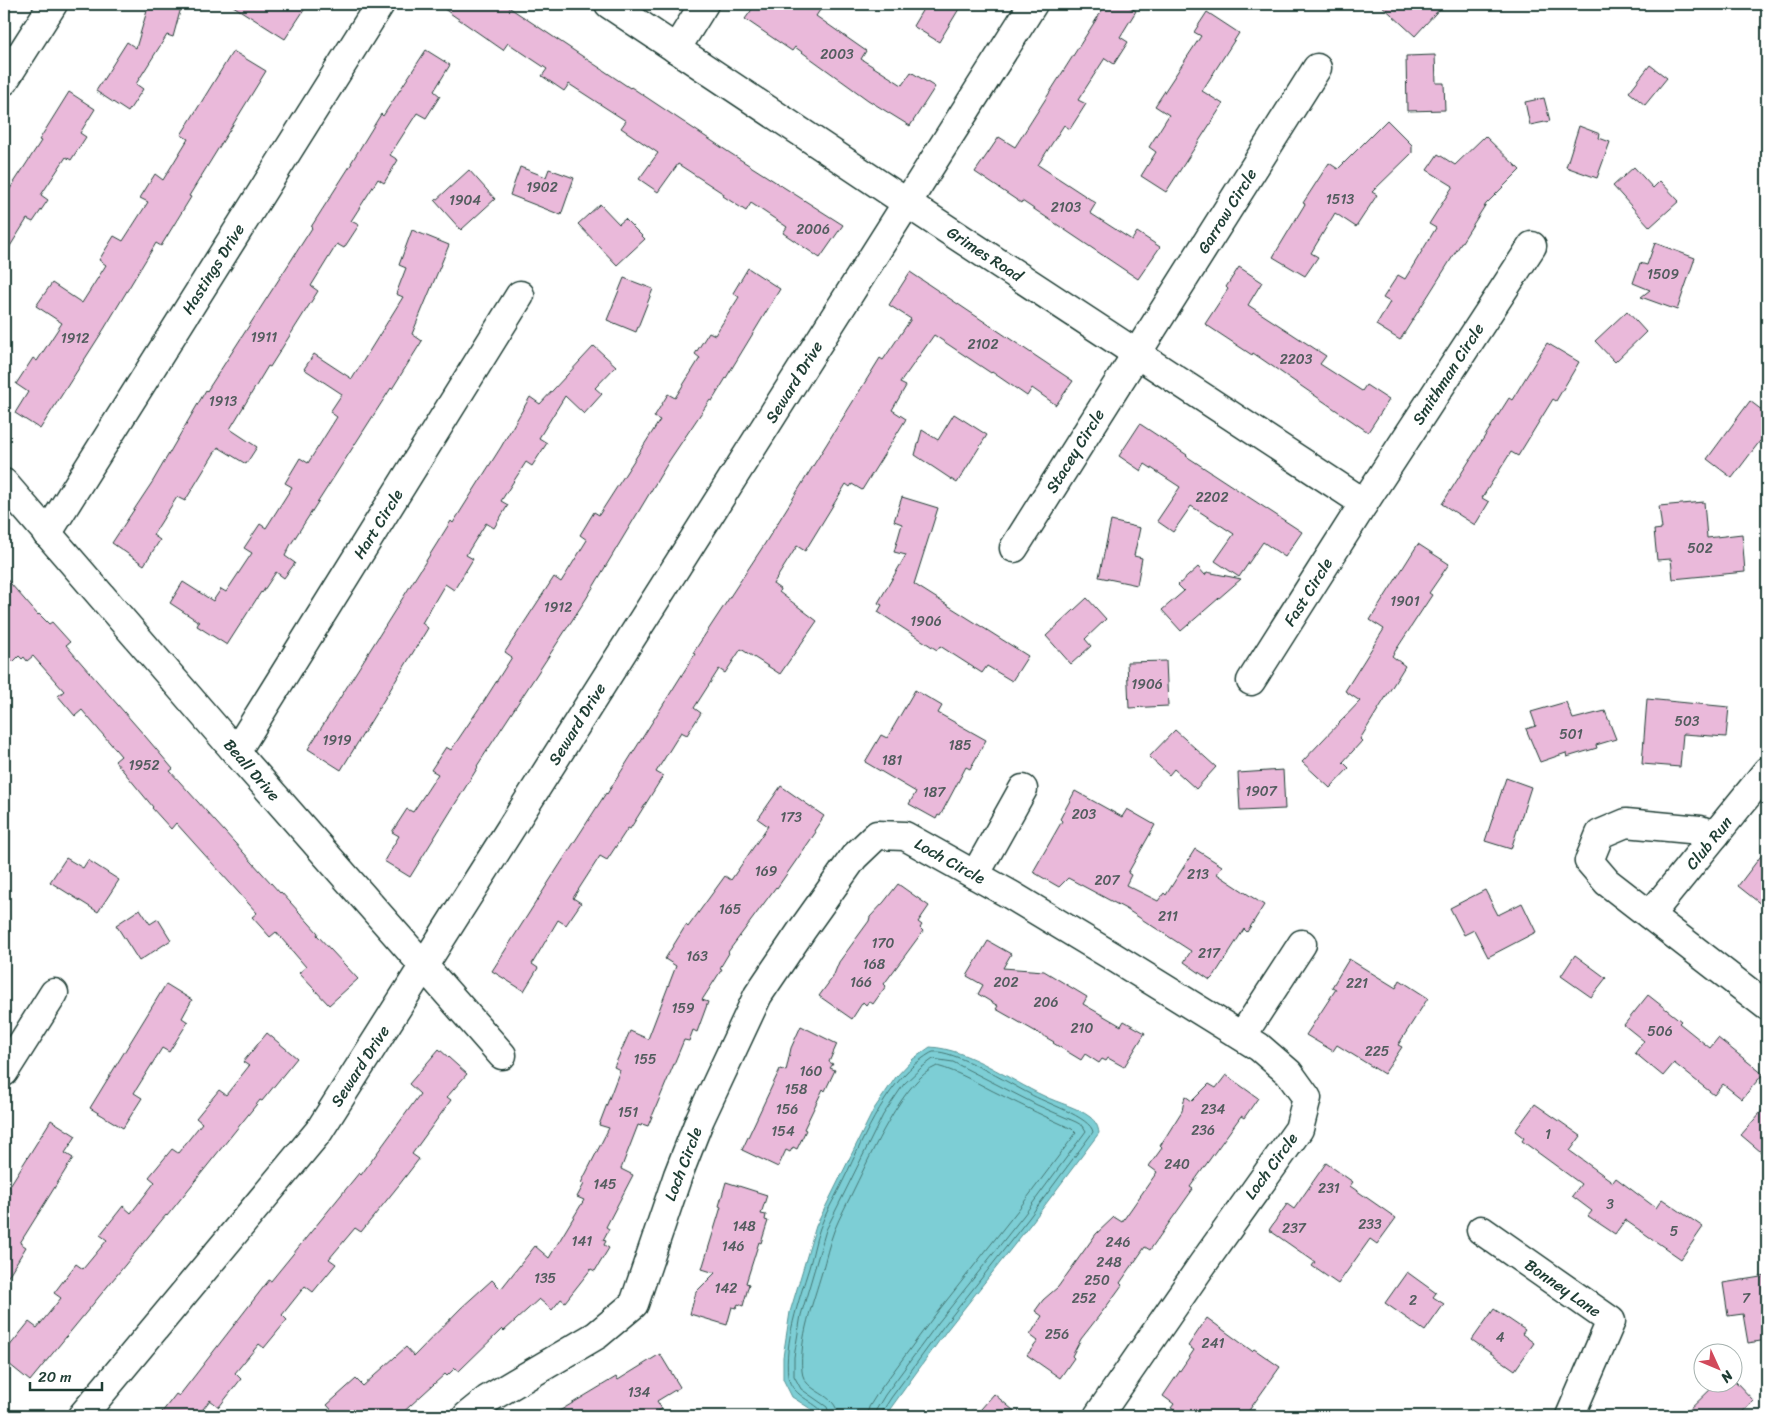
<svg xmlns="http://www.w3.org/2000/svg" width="1771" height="1420" viewBox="0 0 1771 1420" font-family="Sriracha,sans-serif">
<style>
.water{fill:#7dced5;stroke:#579495}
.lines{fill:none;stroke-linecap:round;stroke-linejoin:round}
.shore{stroke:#457774;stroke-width:1}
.building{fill:#eab9da;stroke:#1f3d34}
.minor-casing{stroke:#1f3d34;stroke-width:31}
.minor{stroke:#fff;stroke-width:28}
.labels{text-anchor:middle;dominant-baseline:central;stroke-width:4.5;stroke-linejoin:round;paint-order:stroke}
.number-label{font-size:14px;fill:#525c5e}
.street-label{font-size:16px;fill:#1f3d34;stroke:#fff}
</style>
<rect width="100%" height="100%" fill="#fff"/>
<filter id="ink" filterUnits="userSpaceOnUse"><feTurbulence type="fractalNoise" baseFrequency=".02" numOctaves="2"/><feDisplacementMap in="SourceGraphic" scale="10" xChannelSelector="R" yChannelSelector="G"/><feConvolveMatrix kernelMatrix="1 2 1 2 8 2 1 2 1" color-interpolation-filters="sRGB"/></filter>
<g filter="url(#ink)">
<!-- water -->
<path class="water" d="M930,1047C969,1049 1009,1080 1044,1096C1058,1103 1077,1107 1090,1117C1096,1122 1098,1126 1099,1133L1033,1221L947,1330L885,1416H822L792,1397L783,1379V1357L790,1312L816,1226L874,1109L896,1077L913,1059Z"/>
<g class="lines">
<!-- shore -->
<g class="shore">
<path d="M824,1416C822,1403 791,1398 788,1376C784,1342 799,1300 809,1268C813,1255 815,1241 820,1228C825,1214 833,1201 840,1187C861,1145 883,1086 923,1058C926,1056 930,1053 933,1052C953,1049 1010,1084 1030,1094C1043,1102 1091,1117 1093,1132L1029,1218L943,1327L891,1398L882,1412L881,1416"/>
<polyline points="830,1416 827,1407 801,1389 794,1376 794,1357 801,1315 826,1230 883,1115 904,1084 921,1068 933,1059 953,1062 1037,1105 1076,1122 1083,1126 1086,1131 1024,1215 938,1323 885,1395 876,1410 875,1416"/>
<path d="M838,1416C837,1392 804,1394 802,1371C799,1338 813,1303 822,1272C826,1258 829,1244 834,1231C840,1216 848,1202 855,1187C871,1155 903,1080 937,1066C960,1072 980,1085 1001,1095C1025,1107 1048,1118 1072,1129L1076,1133L1018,1210L932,1319L879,1391L869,1407L867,1416"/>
</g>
</g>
<!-- building -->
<g class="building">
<polygon points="149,4 182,4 173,37 167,35 136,84 143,89 128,112 96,91 127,42 136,48"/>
<polygon points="230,4 308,4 285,39"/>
<polygon points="437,4 504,4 630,88 631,87 730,153 843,225 820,258 783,233 787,227 751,203 746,211 723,196 724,194 678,164 658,192 639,179 658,153 621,128 626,121 569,84 564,91 542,76 547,69 508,43 503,50"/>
<polygon points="756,4 810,4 820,10 816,16 866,51 861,59 902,85 911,72 935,87 910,126 868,100 795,47 792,51 745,19"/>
<polygon points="926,4 962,4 939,42 913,26"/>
<polygon points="1106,4 1125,4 1136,11 1120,37 1128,42 1114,64 1105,58 1078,100 1086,104 1070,129 1064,125 1038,165 1096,203 1090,213 1132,240 1137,232 1160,247 1138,279 1022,201 1021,203 975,172 999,137 1015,147"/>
<polygon points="1380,4 1444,4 1415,36"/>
<polygon points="1207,12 1239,33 1202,91 1223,104 1166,192 1141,176 1156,152 1149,147 1169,115 1155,106 1201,36 1194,32"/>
<polygon points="426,50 450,65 434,91 440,96 426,118 417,113 390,155 398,160 384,183 378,179 351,221 359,225 344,248 337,244 311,286 318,291 270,367 268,366 230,429 257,447 246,464 218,447 185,501 177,497 153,535 160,540 144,565 112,543 153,481 206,390 207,391 312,228 311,227 352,163 351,163 381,114 383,116"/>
<polygon points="233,51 266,71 189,196 191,197 161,246 156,243 104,329 40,429 15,413 28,392 16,384 33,358 37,361 62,323 36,306 52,283 82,303 106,265 99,260 114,236 123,241 148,202 140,198 155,174 163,180 188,139 181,135"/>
<polygon points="1435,55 1436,83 1444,83 1445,110 1407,111 1406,56"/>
<polygon points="1650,65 1667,78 1645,105 1629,92"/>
<polygon points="69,92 95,109 80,133 86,137 71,160 66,157 41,195 48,200 33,222 27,219 4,256 4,198 41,141 39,140"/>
<polygon points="1544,98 1550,121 1530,125 1525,102"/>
<polygon points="1387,120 1412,145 1412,153 1372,192 1377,195 1356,227 1335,213 1311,253 1318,257 1305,276 1273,257 1305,204 1303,203 1329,163 1338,169"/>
<polygon points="1579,126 1600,134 1599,138 1610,142 1597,178 1566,167"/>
<polygon points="1485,136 1520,170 1486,204 1400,340 1376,325 1390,302 1383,298 1398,275 1405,279 1436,228 1429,224 1453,186 1427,170 1438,154 1455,165"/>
<polygon points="520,167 546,177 549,169 574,178 561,215 510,195"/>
<polygon points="1634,167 1653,188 1660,181 1679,201 1650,227 1613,186"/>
<polygon points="469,170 495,199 461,230 435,201"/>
<polygon points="600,204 619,224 625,219 645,239 617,265 578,224"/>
<polygon points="412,230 449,245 412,334 422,341 392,389 391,388 291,544 285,556 295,563 284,578 276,572 262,593 261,592 227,645 197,626 199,622 170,603 183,582 213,601 221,589 226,592 252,553 244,548 260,524 266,528 292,487 285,483 300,458 308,463 337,417 330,412 342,394 304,369 314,354 352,379 403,297 396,294 406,268 399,265"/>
<polygon points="1655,243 1695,258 1677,310 1641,297 1650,290 1633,283 1640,263 1647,265"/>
<polygon points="1239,267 1262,282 1248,305 1326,356 1320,364 1362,391 1366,385 1389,400 1368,432 1253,353 1252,355 1205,324 1228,289 1226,287"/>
<polygon points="748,268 780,289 712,401 710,400 669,461 586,599 477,766 478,767 410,877 384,861 399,836 392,832 407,809 413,812 438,774 431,770 446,747 451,750 484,701 512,657 505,652 554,577 561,582 587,540 580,535 594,512 599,515 660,420 654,417 668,394 675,398 700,358 695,354 709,332 715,335 739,297 733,293"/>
<polygon points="910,272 1073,381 1056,405 1032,388 1027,396 992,372 991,373 934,335 900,383 906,386 892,410 906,419 862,490 852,484 850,487 846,484 805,551 797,546 773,584 780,589 779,592 817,621 780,674 741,649 725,673 719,669 694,708 701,713 687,735 681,732 656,772 663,776 630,829 628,828 607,860 600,856 573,898 581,903 566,925 558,920 532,964 538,968 524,991 492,971 564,858 606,793 607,794 695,654 693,653 764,545 880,358 883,360 911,319 889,305"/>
<polygon points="624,278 653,289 636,332 607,320"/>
<polygon points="1627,311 1646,332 1615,362 1595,341"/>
<polygon points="1547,343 1579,362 1556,401 1553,399 1518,456 1511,452 1482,498 1489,502 1475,525 1442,504 1509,398 1512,400"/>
<polygon points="594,346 616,366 595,388 602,394 584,414 565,396 539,438 547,443 532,466 526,462 501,501 508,505 494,528 486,523 466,555 473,559 454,590 445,584 422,623 428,628 341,770 308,749 451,521 453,523 501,447 530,397 540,404"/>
<polygon points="1750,401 1767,414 1767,447 1760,441 1732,478 1707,459"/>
<polygon points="954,414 987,435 957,483 915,455 922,430 938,440"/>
<polygon points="1140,424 1187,455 1186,456 1302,532 1285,557 1263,542 1239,577 1215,561 1234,534 1191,506 1173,532 1157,521 1180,487 1145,464 1141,471 1119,456"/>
<polygon points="902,497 938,508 914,584 1028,656 1012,681 987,666 982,673 940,646 937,650 878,612 882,605 878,603 906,555 894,552 902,524 894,521"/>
<polygon points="1704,502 1707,538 1742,534 1745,572 1673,579 1671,559 1657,560 1654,530 1662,529 1659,506"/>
<polygon points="1111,521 1140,528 1134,556 1142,558 1137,585 1099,577"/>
<polygon points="1418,544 1449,564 1429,593 1432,595 1392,656 1405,666 1360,739 1362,741 1343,762 1349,768 1330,788 1302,762 1360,701 1345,691 1384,629 1370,620"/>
<polygon points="1198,567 1205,575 1207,572 1241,579 1181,631 1162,610 1184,591 1178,585"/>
<polygon points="4,576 38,615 39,614 49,624 52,622 70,642 66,645 76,657 145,736 173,769 170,771 280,893 281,892 318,933 317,935 358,979 329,1005 299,973 306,967 276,932 270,937 252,917 257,913 176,823 171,829 152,808 153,807 115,761 121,756 82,710 75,716 58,696 64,691 33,656 27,661 24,657 22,659 19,656 13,662 4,651"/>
<polygon points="1087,598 1106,619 1085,639 1091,646 1071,664 1046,636"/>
<polygon points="1166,661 1168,706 1129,708 1127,662"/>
<polygon points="915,690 942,706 938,713 986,740 970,769 966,767 940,816 938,815 936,819 909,804 916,792 865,762 881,735 887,738"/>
<polygon points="1647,699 1729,707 1726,737 1683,734 1680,767 1642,764"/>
<polygon points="1566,702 1573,719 1605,711 1616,739 1596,745 1597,748 1567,757 1566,753 1540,762 1526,729 1536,726 1531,712"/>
<polygon points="1175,730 1216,767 1196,789 1174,769 1169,775 1149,757"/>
<polygon points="1283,770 1285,809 1240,811 1238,773"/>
<polygon points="1506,778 1531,787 1511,849 1485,841"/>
<polygon points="781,786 824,816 814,831 816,832 777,888 776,887 728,952 729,953 720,968 722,969 702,1000 708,1002 697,1032 693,1030 689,1041 684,1040 648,1126 642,1124 641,1126 638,1125 621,1169 633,1175 606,1227 609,1229 603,1240 606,1241 604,1245 609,1248 595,1271 591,1269 565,1302 561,1299 552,1310 539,1299 504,1331 502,1329 459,1371 455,1368 447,1376 445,1374 399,1416 337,1416 327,1405 356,1379 363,1386 406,1347 414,1356 461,1308 492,1280 501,1289 535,1246 549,1258 584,1200 577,1197 584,1184 581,1183 609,1128 599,1125 620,1070 614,1067 630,1031 648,1039 676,966 665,959 686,925 688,927 725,876 731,880 768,826 758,819"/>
<polygon points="1075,791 1122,817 1127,809 1155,825 1128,873 1131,875 1126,885 1158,901 1164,893 1166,895 1195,849 1222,866 1217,874 1264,905 1247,932 1244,929 1214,976 1210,980 1184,962 1191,951 1126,909 1068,878 1059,887 1033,872 1062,821 1060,819"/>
<polygon points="1767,848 1767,909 1738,886"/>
<polygon points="66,858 83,868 88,860 119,880 98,912 50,882"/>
<polygon points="898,884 929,906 918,922 922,925 920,928 923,931 884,984 886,986 873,1004 869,1001 866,1005 863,1002 852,1019 819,996 833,977 839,962 869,921 870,917 884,902"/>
<polygon points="1485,890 1498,915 1522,903 1536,932 1488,957 1474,930 1464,935 1450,908"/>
<polygon points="140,909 150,924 158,919 171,940 139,961 116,925"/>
<polygon points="988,941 1011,954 1003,968 1044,971 1087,997 1083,1004 1121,1026 1124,1021 1145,1033 1124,1067 1108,1058 1106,1061 1102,1059 1099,1063 1085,1054 1081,1060 1053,1043 1054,1042 996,1009 998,1006 978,994 983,985 967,976"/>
<polygon points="1575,955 1606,978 1591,997 1561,976"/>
<polygon points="1349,959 1396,988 1400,980 1428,998 1398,1045 1402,1047 1384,1074 1337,1045 1333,1051 1306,1035 1336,989 1332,987"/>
<polygon points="166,984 192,1000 182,1018 188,1022 169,1052 162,1048 134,1093 142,1098 123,1128 90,1108"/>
<polygon points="1648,995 1681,1021 1679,1023 1710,1048 1718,1038 1763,1074 1742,1099 1723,1084 1714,1095 1674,1063 1663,1076 1635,1053 1644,1041 1624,1025"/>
<polygon points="801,1026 837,1044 829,1062 833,1064 830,1068 835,1070 825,1091 823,1089 804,1129 806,1130 797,1149 793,1147 790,1152 786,1150 778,1167 742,1150 780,1069 786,1071 791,1048"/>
<polygon points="267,1033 297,1058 262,1101 260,1100 167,1216 166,1215 30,1381 4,1360 4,1353 29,1322 37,1328 61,1298 54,1293 76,1264 83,1269 107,1240 100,1235 123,1206 131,1213 155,1182 149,1177 172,1149 178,1153 202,1123 196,1118 219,1090 226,1095 249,1066 243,1062"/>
<polygon points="439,1049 467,1074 447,1097 451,1100 412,1154 419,1159 399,1185 361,1232 355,1228 329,1259 336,1264 313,1292 305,1286 282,1315 287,1320 264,1348 259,1344 235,1373 241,1379 219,1407 210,1400 200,1413 203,1416 159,1416 176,1394 179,1396 269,1280 271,1281 359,1173 361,1175 420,1094 409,1084"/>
<polygon points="1226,1075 1258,1098 1244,1118 1241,1116 1215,1152 1190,1187 1193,1189 1150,1250 1145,1247 1120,1283 1122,1285 1109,1303 1081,1339 1072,1356 1074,1358 1060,1378 1027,1355 1038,1341 1030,1335 1042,1316 1035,1311 1043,1300 1058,1287 1096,1234 1114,1217 1122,1222 1157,1172 1149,1166 1162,1148 1160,1146 1182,1111 1185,1096 1192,1101 1209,1084 1216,1088"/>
<polygon points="1535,1104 1581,1136 1570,1151 1613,1182 1616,1178 1656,1208 1662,1199 1703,1227 1681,1259 1625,1220 1615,1234 1588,1216 1592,1211 1572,1196 1581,1184 1522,1141 1524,1138 1515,1131"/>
<polygon points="1767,1105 1767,1157 1741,1135"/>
<polygon points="51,1120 76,1136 65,1153 73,1158 20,1243 26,1247 4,1283 4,1195"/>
<polygon points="1326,1163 1353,1182 1350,1186 1396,1218 1377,1244 1370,1239 1338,1284 1312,1266 1315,1262 1269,1230 1287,1204 1294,1209"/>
<polygon points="726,1182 767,1195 761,1214 766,1215 765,1220 768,1221 761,1243 759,1242 746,1283 749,1284 743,1306 738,1304 736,1308 732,1307 727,1325 690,1314 696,1292 715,1273 702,1269 721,1207 719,1206"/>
<polygon points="1407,1272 1436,1293 1433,1297 1444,1304 1425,1331 1385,1303"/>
<polygon points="1767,1276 1767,1340 1748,1343 1743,1314 1728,1316 1723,1283"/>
<polygon points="1494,1309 1525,1330 1522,1334 1534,1343 1515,1370 1472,1340"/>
<polygon points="1207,1318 1252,1351 1254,1349 1280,1367 1245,1416 1184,1416 1171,1408 1174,1404 1163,1396 1194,1350 1188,1346"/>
<polygon points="660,1354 680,1387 657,1401 662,1409 650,1416 551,1416 616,1377 618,1380"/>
<polygon points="1734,1380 1754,1401 1738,1416 1683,1416 1718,1382 1734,1382"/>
<polygon points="994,1394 1020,1416 975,1416"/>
</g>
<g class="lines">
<!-- minor casing -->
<g class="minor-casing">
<g id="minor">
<polyline points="609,4 907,203 1364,503"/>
<polyline points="676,49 704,4"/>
<polyline points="4,81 53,4"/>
<polyline points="4,483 236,752 502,1055"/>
<polyline points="47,534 380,4"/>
<polyline points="1014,548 1317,68"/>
<polyline points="1251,681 1364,503 1532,246"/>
<polyline points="236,752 520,295"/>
<polyline points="1715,835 1700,830 1626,823 1600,834 1589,861 1607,882 1767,1006"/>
<polyline points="975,875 1023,789"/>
<polyline points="1650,915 1767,771"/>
<polyline points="1242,1036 1302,944"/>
<polyline points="4,1072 54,993"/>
<polyline points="1481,1230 1611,1321 1570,1416"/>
<polyline points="82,1416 319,1131 1033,4"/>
<polyline points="467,1416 488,1399 597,1335 634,1304 678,1175 700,1119 758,995 802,930 854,857 877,835 905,836 1011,895 1112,956 1259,1047 1289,1073 1307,1098 1299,1129 1202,1265 1098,1416"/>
</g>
</g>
<!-- minor -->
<use href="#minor" class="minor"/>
</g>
</g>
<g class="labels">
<!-- number labels -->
<g class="number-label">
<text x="837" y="54">2003</text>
<text x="542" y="187">1902</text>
<text x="1340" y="199">1513</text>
<text x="465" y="200">1904</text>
<text x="1066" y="207">2103</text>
<text x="813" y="229">2006</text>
<text x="1663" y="274">1509</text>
<text x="264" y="337">1911</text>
<text x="75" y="338">1912</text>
<text x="983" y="344">2102</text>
<text x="1296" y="359">2203</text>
<text x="223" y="401">1913</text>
<text x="1212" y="497">2202</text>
<text x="1700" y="548">502</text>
<text x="1405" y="601">1901</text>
<text x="558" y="607">1912</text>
<text x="926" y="621">1906</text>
<text x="1147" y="684">1906</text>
<text x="1687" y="721">503</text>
<text x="1571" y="734">501</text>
<text x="337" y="740">1919</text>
<text x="960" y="745">185</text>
<text x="892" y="760">181</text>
<text x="144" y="765">1952</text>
<text x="1261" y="791">1907</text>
<text x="934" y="792">187</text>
<text x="1084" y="814">203</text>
<text x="791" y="817">173</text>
<text x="766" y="871">169</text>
<text x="1198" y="874">213</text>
<text x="1107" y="880">207</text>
<text x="730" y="909">165</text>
<text x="1168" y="916">211</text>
<text x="883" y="943">170</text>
<text x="1209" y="953">217</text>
<text x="697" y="956">163</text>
<text x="874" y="964">168</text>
<text x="861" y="982">166</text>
<text x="1006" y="982">202</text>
<text x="1357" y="983">221</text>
<text x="1046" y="1002">206</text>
<text x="683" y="1008">159</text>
<text x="1082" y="1028">210</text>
<text x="1660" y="1031">506</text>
<text x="1377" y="1051">225</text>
<text x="645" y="1059">155</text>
<text x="811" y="1071">160</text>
<text x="796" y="1089">158</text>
<text x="787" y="1109">156</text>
<text x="1213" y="1109">234</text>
<text x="628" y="1112">151</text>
<text x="1203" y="1130">236</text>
<text x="783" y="1131">154</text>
<text x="1548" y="1134">1</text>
<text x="1177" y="1164">240</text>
<text x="605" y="1184">145</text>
<text x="1329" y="1188">231</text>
<text x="1610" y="1204">3</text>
<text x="1370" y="1224">233</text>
<text x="744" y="1226">148</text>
<text x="1294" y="1228">237</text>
<text x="1674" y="1231">5</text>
<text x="582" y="1241">141</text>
<text x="1118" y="1242">246</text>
<text x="733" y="1246">146</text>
<text x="1109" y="1262">248</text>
<text x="545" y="1278">135</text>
<text x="1097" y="1280">250</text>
<text x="726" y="1288">142</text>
<text x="1084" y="1298">252</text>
<text x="1746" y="1298">7</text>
<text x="1413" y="1300">2</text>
<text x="1057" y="1334">256</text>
<text x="1500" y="1337">4</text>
<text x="1213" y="1343">241</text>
<text x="639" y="1392">134</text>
</g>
<!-- street labels -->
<g class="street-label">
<text transform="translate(1227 211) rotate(-58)">Garrow Circle</text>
<text transform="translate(985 254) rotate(33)">Grimes Road</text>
<text transform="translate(213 269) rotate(-58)">Hastings Drive</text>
<text transform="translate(1448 374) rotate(-57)">Smithman Circle</text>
<text transform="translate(794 382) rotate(-58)">Seward Drive</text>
<text transform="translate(1075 451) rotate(-58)">Stacey Circle</text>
<text transform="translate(378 524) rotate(-58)">Hart Circle</text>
<text transform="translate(1308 592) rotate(-58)">Fast Circle</text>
<text transform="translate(577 724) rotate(-58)">Seward Drive</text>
<text transform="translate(252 770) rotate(49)">Beall Drive</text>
<text transform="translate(1709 843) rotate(-51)">Club Run</text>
<text transform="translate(950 861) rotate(29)">Loch Circle</text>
<text transform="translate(360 1066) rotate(-57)">Seward Drive</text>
<text transform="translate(683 1164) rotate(-69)">Loch Circle</text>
<text transform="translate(1271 1166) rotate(-54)">Loch Circle</text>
<text transform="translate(1563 1288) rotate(35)">Bonney Lane</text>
</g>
</g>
<!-- margin -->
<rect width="1771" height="1420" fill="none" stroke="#fff" stroke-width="20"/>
<rect x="10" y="10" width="1751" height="1400" fill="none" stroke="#1f3d34" stroke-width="2" filter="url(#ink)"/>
<!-- north arrow -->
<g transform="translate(1718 1368) rotate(134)"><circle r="24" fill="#ffffff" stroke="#a5b1ae"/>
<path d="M0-4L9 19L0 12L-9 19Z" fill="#d1495b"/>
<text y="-8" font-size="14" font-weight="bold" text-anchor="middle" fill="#1f3d34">N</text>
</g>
<!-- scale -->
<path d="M30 1382v8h72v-8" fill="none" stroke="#1f3d34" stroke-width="2.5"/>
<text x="38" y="1382" font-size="15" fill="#1f3d34" stroke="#ffffff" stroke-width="4" paint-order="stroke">20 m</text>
</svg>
